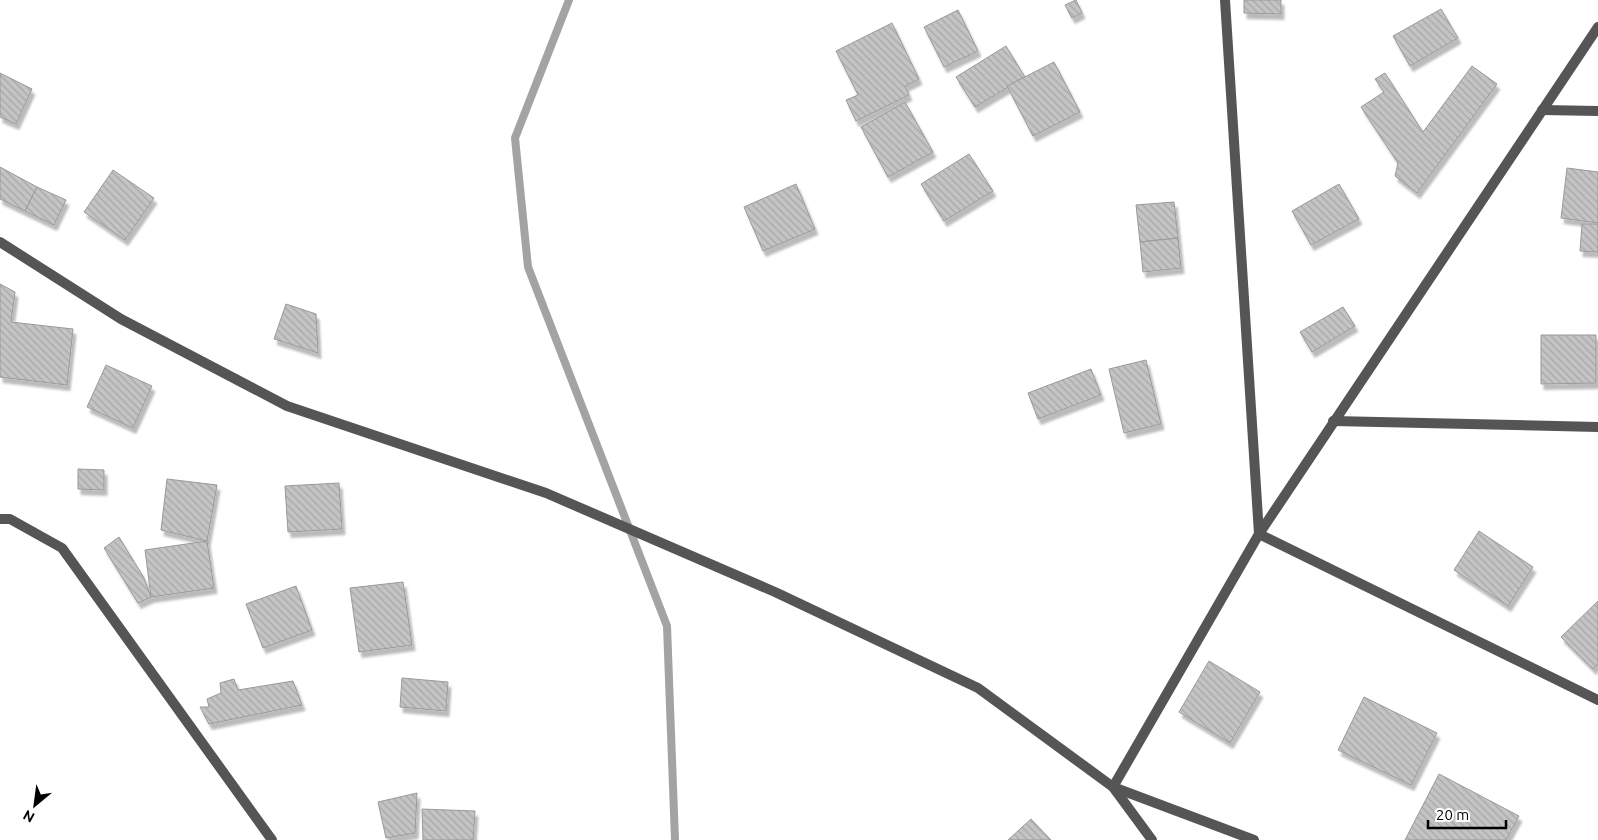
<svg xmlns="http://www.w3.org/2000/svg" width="1598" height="840" viewBox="0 0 1598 840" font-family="Ubuntu,sans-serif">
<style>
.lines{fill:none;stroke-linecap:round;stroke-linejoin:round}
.stream{stroke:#a3a3a3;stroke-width:8}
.building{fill:url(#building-back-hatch);stroke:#999;filter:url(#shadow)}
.minor{stroke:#555;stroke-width:10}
</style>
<defs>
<pattern id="building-back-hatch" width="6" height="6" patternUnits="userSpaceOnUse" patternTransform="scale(1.25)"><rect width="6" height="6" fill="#c4c4c4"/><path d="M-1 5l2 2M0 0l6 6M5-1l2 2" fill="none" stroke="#a7a7a7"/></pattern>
<filter id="shadow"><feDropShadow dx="3" dy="5.5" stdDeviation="1" flood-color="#0004"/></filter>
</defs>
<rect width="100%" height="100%" fill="#fff"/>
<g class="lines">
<!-- stream -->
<polyline class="stream" points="569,0 515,138 528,267 667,626 675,840"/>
</g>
<!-- building -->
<g class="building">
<polygon points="1076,0 1082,13 1072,18 1065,5"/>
<polygon points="1244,0 1281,0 1281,14 1244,13"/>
<polygon points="1441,9 1458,38 1410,66 1393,36"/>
<polygon points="958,10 978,51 944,67 924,27"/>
<polygon points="892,23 919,79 905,86 909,95 856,121 846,100 858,95 836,51"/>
<polygon points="1006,46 1025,77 975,107 956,77"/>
<polygon points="1054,62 1080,112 1033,136 1007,86"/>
<polygon points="1472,66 1497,84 1417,193 1395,176 1398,163 1361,107 1384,92 1375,79 1385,73 1423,132"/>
<polygon points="0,73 32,89 16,124 0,117"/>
<polygon points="905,102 933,152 888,177 861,127"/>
<polygon points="969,154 993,191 944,221 921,184"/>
<polygon points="0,167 37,187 25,211 0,199"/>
<polygon points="1567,168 1598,172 1598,223 1561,218"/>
<polygon points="113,170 154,198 125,240 84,212"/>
<polygon points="796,184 815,229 763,251 744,207"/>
<polygon points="1339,184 1359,219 1311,245 1292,211"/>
<polygon points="37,187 66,200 54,225 25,211"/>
<polygon points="1174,202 1178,238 1140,242 1136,205"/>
<polygon points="1582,224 1598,224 1598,252 1580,251"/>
<polygon points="1178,238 1181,268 1143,272 1140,242"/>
<polygon points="0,284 15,292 11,322 73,329 67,385 0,377"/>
<polygon points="286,304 316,314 318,353 274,339"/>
<polygon points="1343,307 1355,326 1312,352 1300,332"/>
<polygon points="1541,335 1596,335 1596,383 1541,384"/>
<polygon points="1146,360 1161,424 1124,433 1109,369"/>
<polygon points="106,365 152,386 133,428 87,407"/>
<polygon points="1091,369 1101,395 1038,419 1028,393"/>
<polygon points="78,469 104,470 104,490 78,489"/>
<polygon points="167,479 217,485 207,541 161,530"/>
<polygon points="339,483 342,529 288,532 285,486"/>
<polygon points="1479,531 1533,567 1508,606 1454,570"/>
<polygon points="119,537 144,578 151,597 138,603 104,548"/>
<polygon points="207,541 214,588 151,597 145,550"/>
<polygon points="403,582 412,645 359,652 350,588"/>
<polygon points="296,586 312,630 263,648 246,604"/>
<polygon points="1598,601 1598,664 1593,669 1561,637"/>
<polygon points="1209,661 1260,692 1230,743 1179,712"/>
<polygon points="402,678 448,682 446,711 400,707"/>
<polygon points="234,679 238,690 293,681 302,705 209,724 200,707 209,707 207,699 221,693 220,683"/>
<polygon points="1364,697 1437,733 1411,785 1338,750"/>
<polygon points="1439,774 1519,816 1506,840 1405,840"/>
<polygon points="417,793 415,833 386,838 378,802"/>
<polygon points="422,809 475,811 473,840 423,840"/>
<polygon points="1031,819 1051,840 1008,840"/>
</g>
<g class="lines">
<!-- minor -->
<g class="minor">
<polyline points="1225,0 1259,534 1598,700"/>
<polyline points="1542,110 1598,111"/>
<polyline points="0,242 121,319 287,406 546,493 775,592 978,688 1113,787 1152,840"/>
<polyline points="1333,421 1598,427"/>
<polyline points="0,519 10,519 62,548 272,840"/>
<polyline points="1254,840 1113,787 1259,534 1598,27"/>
</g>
</g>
<!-- north arrow -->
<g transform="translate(35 805) rotate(209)" stroke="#ffffff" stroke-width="4" paint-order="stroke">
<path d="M0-4L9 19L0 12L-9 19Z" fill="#000000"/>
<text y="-8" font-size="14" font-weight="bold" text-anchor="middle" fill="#000000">N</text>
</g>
<!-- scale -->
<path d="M1428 820v8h78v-8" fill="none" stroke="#000000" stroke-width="2.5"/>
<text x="1436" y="820" font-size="15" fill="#000000" stroke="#ffffff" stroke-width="4" paint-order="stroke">20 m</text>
</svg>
